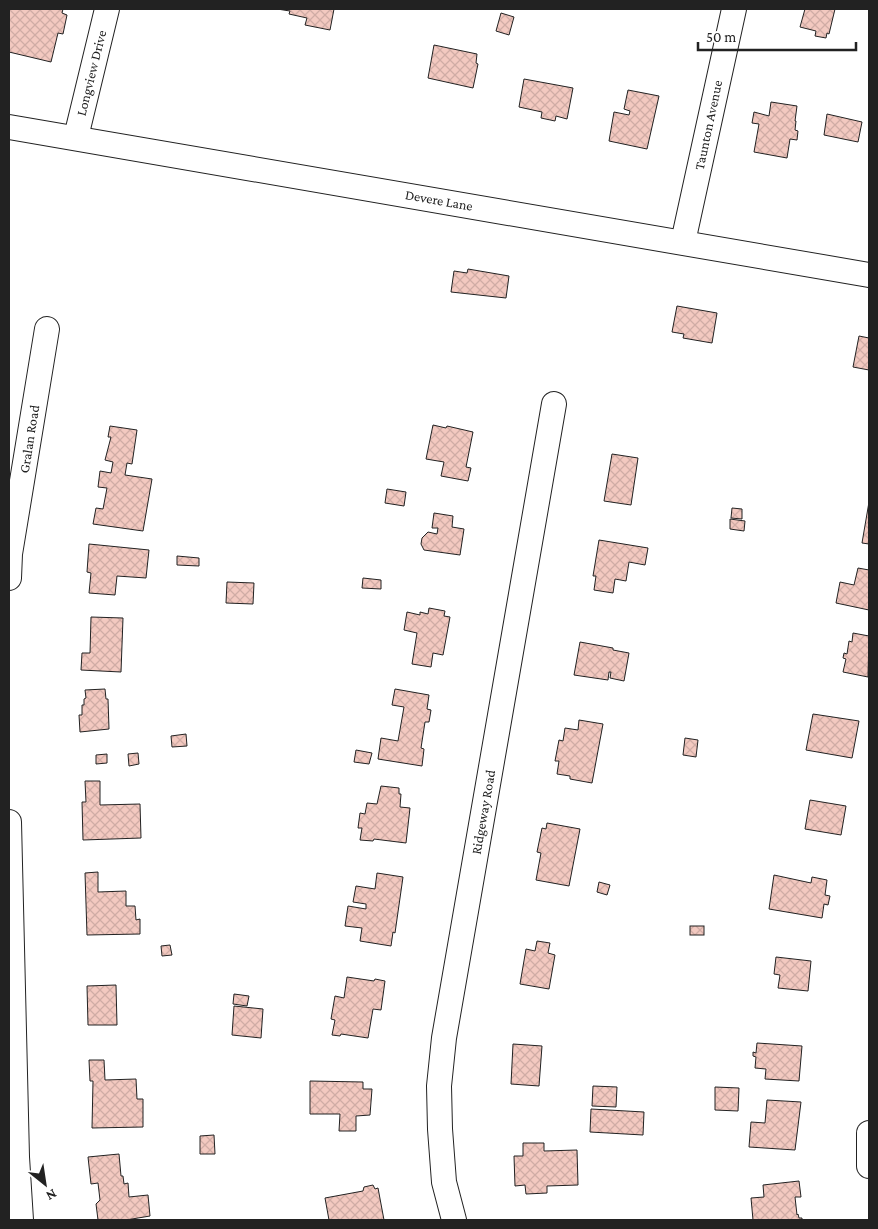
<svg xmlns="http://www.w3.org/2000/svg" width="878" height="1229" viewBox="0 0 878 1229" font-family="'Crimson Pro',serif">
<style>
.building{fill:url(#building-cross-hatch);stroke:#222}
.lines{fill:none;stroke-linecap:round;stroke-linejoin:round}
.minor-casing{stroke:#222;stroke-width:26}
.minor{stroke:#fff;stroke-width:24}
.labels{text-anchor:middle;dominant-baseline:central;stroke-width:4;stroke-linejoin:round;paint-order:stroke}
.street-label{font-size:14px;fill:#222;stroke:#fff}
</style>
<defs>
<pattern id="building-cross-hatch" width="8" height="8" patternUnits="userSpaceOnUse" patternTransform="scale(1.25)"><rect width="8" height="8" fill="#f3c9c0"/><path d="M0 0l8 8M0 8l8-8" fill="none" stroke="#d0aca5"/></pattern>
</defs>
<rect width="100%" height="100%" fill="#fff"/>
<!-- building -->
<g class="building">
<polygon points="9,9 63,9 62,13 67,15 63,34 58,33 51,62 9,52"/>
<polygon points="277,9 334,9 330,30 305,25 307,18 289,14 290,11"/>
<polygon points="805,9 835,9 829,34 827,33 826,38 815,36 816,31 800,27"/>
<polygon points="501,13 514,17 509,35 496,31"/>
<polygon points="434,45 477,54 476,63 478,64 473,88 428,78"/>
<polygon points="524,79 573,88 567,119 556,116 555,121 541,118 542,112 519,107"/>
<polygon points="628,90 659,96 647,149 609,141 614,112 629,115 630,111 624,109"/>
<polygon points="771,102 797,106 795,121 796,121 795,130 798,131 797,140 790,139 787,158 754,152 759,124 752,123 754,112 769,116"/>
<polygon points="827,114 862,122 858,142 824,135"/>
<polygon points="468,269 509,276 506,298 451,292 454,271 467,273"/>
<polygon points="677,306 717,313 712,343 683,338 684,334 672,332"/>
<polygon points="859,336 869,338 869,370 853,367"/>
<polygon points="433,425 446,428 447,426 473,432 466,467 471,468 468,481 441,476 444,462 426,459"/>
<polygon points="110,426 137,430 132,464 127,463 125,475 152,479 143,531 93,524 96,508 103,509 107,488 98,487 100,471 111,473 113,462 105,460 111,437 108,437"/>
<polygon points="612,454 638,458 631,505 604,501"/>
<polygon points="387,489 406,492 404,506 385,503"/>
<polygon points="869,502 869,544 862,543"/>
<polygon points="732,508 742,509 742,519 731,518"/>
<polygon points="434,513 453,516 452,527 464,529 460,555 424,550 421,544 422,538 428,532 437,534 438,528 432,528"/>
<polygon points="730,519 745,521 744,531 730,529"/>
<polygon points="599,540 648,548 645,565 629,562 626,581 615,579 613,593 594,590 596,576 593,576"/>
<polygon points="89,544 149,550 146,578 117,576 115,595 89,593 91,573 87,572"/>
<polygon points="177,556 199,558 199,566 177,565"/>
<polygon points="858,568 869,570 869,610 836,603 840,582 854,585"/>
<polygon points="363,578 381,580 381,589 362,588"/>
<polygon points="227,582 254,583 253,604 226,603"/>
<polygon points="429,608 445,611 444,616 450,617 443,655 433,653 431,667 412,664 417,633 404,630 407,612 420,615 420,612 428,614"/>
<polygon points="91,617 123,618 121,672 81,670 82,653 90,653"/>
<polygon points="853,633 869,636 868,677 843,672 846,659 843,658 844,653 847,654 849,641 852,642"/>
<polygon points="580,642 613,648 613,650 629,653 624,681 610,678 611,672 609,672 608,680 574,675"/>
<polygon points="105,689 106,699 108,699 109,729 80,732 79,715 82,715 82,705 84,705 84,699 86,698 85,690"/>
<polygon points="395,689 429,695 427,709 431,710 429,722 425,722 421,748 424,749 422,766 378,759 381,738 398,741 404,707 392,705"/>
<polygon points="813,714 859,721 852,758 806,750"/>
<polygon points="579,720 603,724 592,783 570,779 570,776 557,774 559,761 555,761 559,740 563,741 565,728 578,730"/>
<polygon points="186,734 187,746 172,747 171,736"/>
<polygon points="685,738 698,740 696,757 683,755"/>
<polygon points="356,750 372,753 369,764 354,762"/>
<polygon points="138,753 139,764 129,766 128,754"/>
<polygon points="107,754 107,763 96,764 96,755"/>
<polygon points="85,781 100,781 100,805 140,804 141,838 83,840 82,802 86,802"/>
<polygon points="381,786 399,788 399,794 401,794 400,807 410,808 406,843 374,839 373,841 360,840 362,828 358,828 360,813 365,814 367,803 377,804"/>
<polygon points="810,800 846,806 841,835 805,829"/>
<polygon points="547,823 580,829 569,886 536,880 541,853 537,852 542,828 546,829"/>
<polygon points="98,872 98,892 126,891 126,906 135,906 136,920 140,919 140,934 87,935 85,873"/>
<polygon points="377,873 403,877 395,933 393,932 391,946 360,941 362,928 345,926 348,906 366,909 366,904 353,902 356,886 375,889"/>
<polygon points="774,875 811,883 812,877 827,880 825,895 830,896 828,905 824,904 822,918 769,909"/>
<polygon points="599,882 610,885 607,895 597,892"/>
<rect x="690" y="926" width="14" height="9"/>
<polygon points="537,941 550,943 548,953 555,955 549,989 520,984 526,949 535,951"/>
<polygon points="170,945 172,955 162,956 161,946"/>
<polygon points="776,957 811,961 808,991 778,988 780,975 774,974"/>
<polygon points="347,977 374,981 375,979 385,981 381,1010 373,1009 368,1038 341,1034 340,1036 332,1035 335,1020 331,1019 335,996 344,998"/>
<polygon points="116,985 117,1025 88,1025 87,986"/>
<polygon points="234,994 249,996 247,1006 233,1004"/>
<polygon points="234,1006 263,1009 261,1038 232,1035"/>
<polygon points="757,1043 802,1046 799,1081 765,1079 766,1069 755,1068 756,1057 753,1056 753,1052 756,1053"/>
<polygon points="513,1044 542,1046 539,1086 511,1084"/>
<polygon points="89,1060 104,1060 105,1080 136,1079 137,1099 143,1099 143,1127 92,1128 93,1081 90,1081"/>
<polygon points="310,1081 363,1082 363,1089 372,1089 370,1115 356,1116 356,1131 339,1131 340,1114 310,1114"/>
<polygon points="593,1086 617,1087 616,1107 592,1106"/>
<polygon points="715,1087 739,1088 738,1111 715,1110"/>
<polygon points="767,1100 801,1102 795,1150 749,1147 751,1122 765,1123"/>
<polygon points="591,1109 644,1112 643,1135 590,1132"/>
<polygon points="214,1135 215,1154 200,1154 200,1136"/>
<polygon points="523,1143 544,1143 544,1151 577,1150 578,1185 547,1186 547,1193 526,1194 525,1185 515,1186 514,1156 523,1156"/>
<polygon points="119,1154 121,1176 123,1176 124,1184 128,1183 129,1197 148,1195 150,1216 126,1220 98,1220 96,1204 100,1200 98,1183 91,1184 88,1157"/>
<polygon points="799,1181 801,1197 795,1197 797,1215 798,1214 799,1218 802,1218 802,1220 753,1220 751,1198 764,1197 763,1185"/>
<polygon points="373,1185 375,1189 378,1188 384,1220 329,1220 325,1198 363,1191 364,1187"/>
</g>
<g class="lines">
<!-- minor casing -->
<g class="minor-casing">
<g id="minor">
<polyline points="9,127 869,275"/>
<polyline points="76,137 107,9"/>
<polyline points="683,242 734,9"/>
<polyline points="9,578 10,554 47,329"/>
<polyline points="9,822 17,1157 21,1220"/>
<polyline points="869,1133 869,1166"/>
<polyline points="454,1220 444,1182 440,1129 439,1086 444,1038 554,404"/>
</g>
</g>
<!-- minor -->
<use href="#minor" class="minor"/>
</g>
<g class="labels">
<!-- street labels -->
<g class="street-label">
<text transform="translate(91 73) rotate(-76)">Longview Drive</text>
<text transform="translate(708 125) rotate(-78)">Taunton Avenue</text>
<text transform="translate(439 200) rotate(10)">Devere Lane</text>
<text transform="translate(29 439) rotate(-81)">Gralan Road</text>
<text transform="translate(483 812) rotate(-80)">Ridgeway Road</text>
</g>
</g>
<!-- border -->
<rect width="878" height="1229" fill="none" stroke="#222222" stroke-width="20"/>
<!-- north arrow -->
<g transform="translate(45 1184) rotate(150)" stroke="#ffffff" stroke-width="4" paint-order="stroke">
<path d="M0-4L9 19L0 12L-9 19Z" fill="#222222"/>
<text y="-8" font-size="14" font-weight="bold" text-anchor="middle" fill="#222222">N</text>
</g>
<!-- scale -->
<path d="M698 42v8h158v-8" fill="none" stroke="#222222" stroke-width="2.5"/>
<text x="706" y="42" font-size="15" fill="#222222" stroke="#ffffff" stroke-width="4" paint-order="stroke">50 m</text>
</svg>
